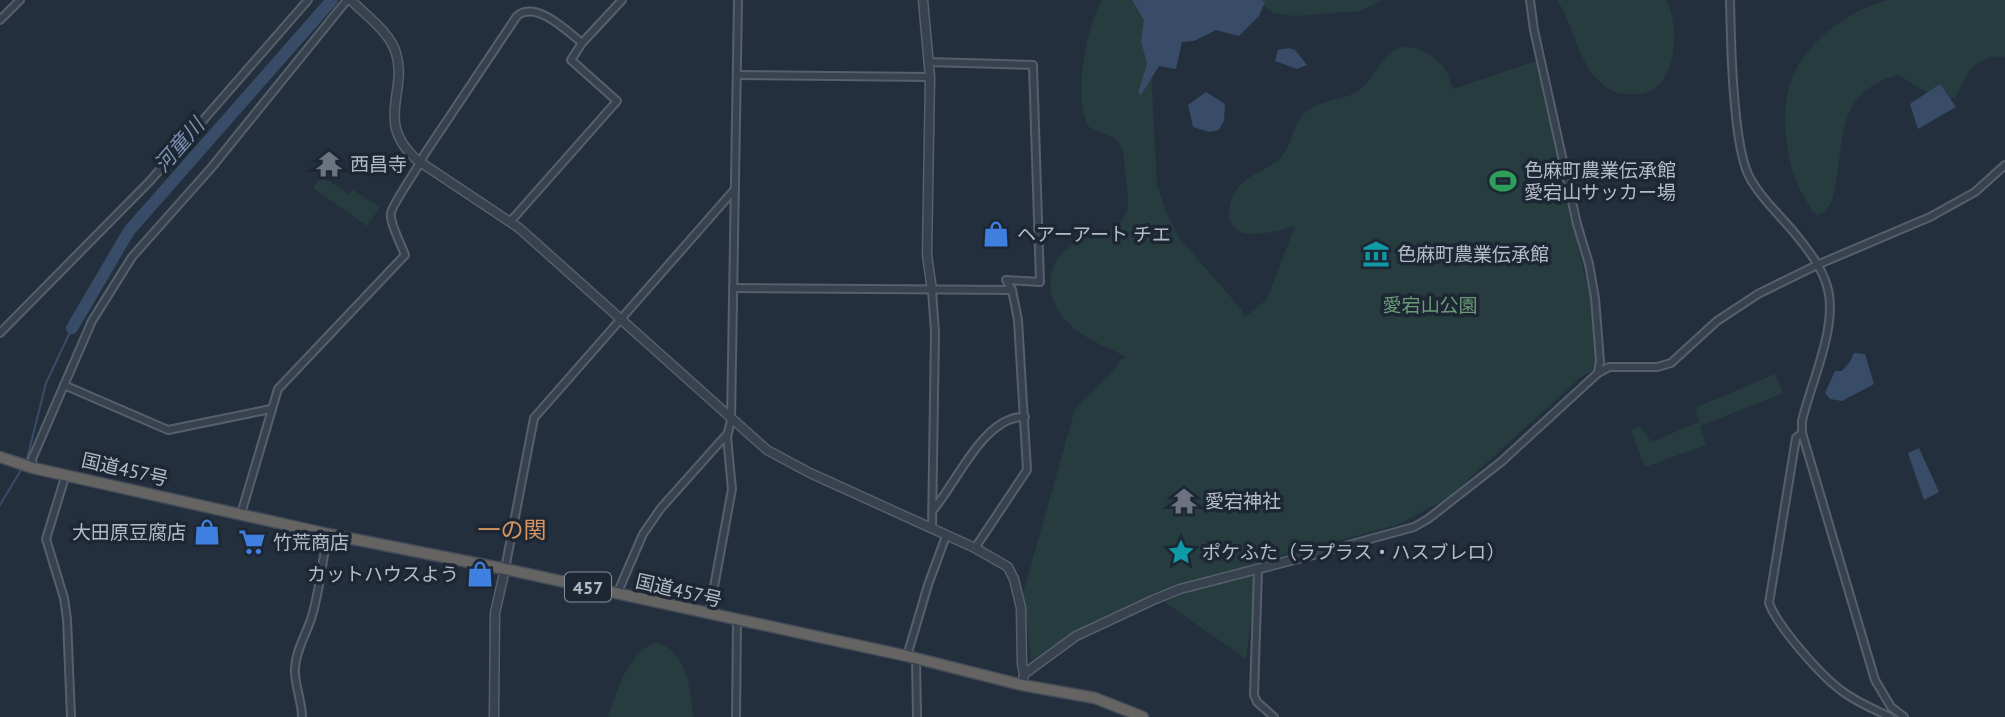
<svg xmlns="http://www.w3.org/2000/svg" width="2005" height="717" viewBox="0 0 2005 717" font-family="'PT Sans','Noto Sans JP',sans-serif">
<style>
.green{fill:#263c3f}
.water{fill:#394c67}
.lines{fill:none;stroke-linecap:round;stroke-linejoin:round}
.stream{stroke:#394c67;stroke-width:2}
.river{stroke:#394c67;stroke-width:12}
.minor-casing{stroke:#565f6c;stroke-width:10}
.tertiary-casing{stroke:#565f6c;stroke-width:11}
.trunk-casing{stroke:#434c59;stroke-width:13}
.minor{stroke:#38414e;stroke-width:6}
.tertiary{stroke:#38414e;stroke-width:8}
.trunk{stroke:#656462;stroke-width:10}
.labels{text-anchor:middle;dominant-baseline:central;stroke-width:7;stroke-linejoin:round;paint-order:stroke}
.shield{fill:#1d2633;stroke:#878f9c;stroke-width:2}
.shield-label{font-size:18px;font-weight:bold;fill:#b4bcc9}
.poi-label{font-size:19px;fill:#b4bcc9;stroke:#1d2633;text-anchor:start}
.park-label{font-size:19px;fill:#6b9a76;stroke:#1d2633}
.street-label{font-size:19px;fill:#b4bcc9;stroke:#1d2633}
.water-label{font-size:21px;font-style:italic;fill:#7c92b1;stroke:#1d2633}
.quarter-label{font-size:23px;fill:#d59563;stroke:#1d2633}
</style>
<rect width="100%" height="100%" fill="#242f3e"/>
<!-- green -->
<g class="green">
<path d="M1102,0H1153L1152,90L1157,185L1168,217L1181,240L1242,310L1244,318L1267,299L1295,226C1277,230 1228,248 1229,211C1230,203 1233,193 1238,187C1250,173 1270,170 1282,156C1293,144 1291,127 1304,114C1319,98 1346,102 1362,88C1377,76 1384,46 1408,47C1421,48 1438,58 1445,69C1449,74 1450,83 1453,89L1536,61L1605,364L1581,377L1448,498L1397,525L1259,562L1246,659L1153,594L1074,634L1043,658L1031,660L1023,593L1075,409L1115,370L1118,362L1126,357C1110,348 1089,341 1075,329C1044,304 1039,262 1078,242C1092,235 1116,233 1124,218C1132,206 1126,185 1125,171C1123,134 1117,140 1089,127C1072,100 1086,27 1102,0Z"/>
<polygon points="1257,0 1383,0 1360,11 1295,16 1273,13"/>
<path d="M1557,0H1666C1682,29 1677,97 1633,94C1626,94 1618,94 1612,91C1577,71 1577,30 1557,0Z"/>
<path d="M1888,0H2005V57C1975,54 1967,73 1956,97C1936,103 1915,84 1898,75C1830,93 1847,147 1832,201L1823,213L1817,215L1813,212C1806,200 1797,187 1793,173C1785,146 1782,114 1789,87C1801,45 1847,10 1888,0Z"/>
<polygon points="321,176 349,194 353,190 380,207 367,226 313,188"/>
<polygon points="1775,374 1783,393 1700,426 1706,445 1645,467 1631,430 1639,426 1652,442 1699,422 1695,408"/>
<path d="M656,642C687,651 691,690 693,717H608C618,688 627,655 656,642Z"/>
</g>
<!-- water -->
<g class="water">
<polygon points="1132,0 1261,0 1265,2 1259,16 1239,36 1216,30 1194,41 1182,42 1176,69 1159,66 1141,95 1138,93 1147,64 1141,41 1144,20"/>
<polygon points="1289,48 1295,50 1307,65 1297,69 1275,61 1278,50"/>
<polygon points="1940,84 1956,107 1918,129 1910,104"/>
<polygon points="1206,92 1225,104 1224,120 1219,130 1209,132 1193,127 1188,105"/>
<polygon points="1854,353 1865,354 1874,384 1842,401 1830,399 1825,393 1835,371 1842,371 1850,362"/>
<polygon points="1919,448 1939,492 1924,500 1908,453"/>
</g>
<g class="lines">
<!-- stream -->
<g class="stream">
<polyline points="26,463 46,383 72,328"/>
<polyline points="0,505 21,470"/>
</g>
<!-- river -->
<polyline class="river" points="72,328 129,231 332,0"/>
<!-- minor casing -->
<g class="minor-casing">
<g id="minor">
<polyline points="1530,0 1534,30 1577,224 1589,264 1595,298 1600,361 1598,373"/>
<path d="M1730,0C1731,45 1732,88 1738,133C1740,146 1742,161 1748,174C1759,197 1781,216 1797,236C1809,251 1822,268 1827,286C1839,325 1811,382 1802,421V433L1875,680L1891,707L1904,717"/>
<polyline points="0,20 20,0"/>
<polyline points="928,62 1033,65 1040,282 1006,280 1012,290 1018,320 1027,470 975,548"/>
<polyline points="737,75 930,77"/>
<polyline points="510,222 617,101 571,60 582,43 622,0"/>
<polyline points="733,288 1012,290"/>
<polyline points="932,290 935,332 932,529"/>
<polyline points="0,333 150,181 308,0"/>
<polyline points="64,385 168,430 271,409"/>
<path d="M1802,433L1796,438L1769,603C1778,627 1821,676 1842,691C1856,702 1874,709 1890,717"/>
<polyline points="33,468 32,459 92,321 132,257 212,167 347,0"/>
<polyline points="66,474 46,539 64,598 67,619 71,717"/>
<path d="M933,510C956,484 984,415 1025,417"/>
<path d="M241,514L278,389L405,255C402,246 389,222 391,213C392,204 418,169 424,155L517,16C536,0 567,31 582,43"/>
<polyline points="1323,552 1414,527 1428,519 1501,462 1598,373 1609,367 1657,367 1671,363 1717,321 1758,294 1817,265 1930,217 1975,192 2005,165"/>
<polyline points="505,569 534,418 735,189"/>
<polyline points="1258,570 1254,695 1257,702 1274,717"/>
<polyline points="617,594 643,534 661,508 728,433"/>
<polyline points="709,614 732,489 727,437 731,420 738,0"/>
<polyline points="907,656 928,585 946,536"/>
<polyline points="916,659 917,717"/>
<path d="M302,717C302,700 294,685 295,668C296,649 307,633 312,616C320,589 322,561 328,534"/>
<polyline points="736,717 737,621"/>
</g>
</g>
<!-- tertiary casing -->
<g class="tertiary-casing">
<g id="tertiary">
<path d="M351,0C365,15 390,32 396,53C408,92 374,122 417,160L519,228L767,450L810,473L975,548L1008,567L1014,579L1021,608L1022,664L1024,674L1022,685"/>
<polyline points="923,0 930,77 927,255 932,290"/>
<polyline points="1024,674 1076,636 1153,600 1180,589 1323,552"/>
<polyline points="494,717 495,613 505,569"/>
</g>
</g>
<!-- trunk casing -->
<g class="trunk-casing">
<polyline id="trunk" points="0,457 33,468 328,534 505,569 907,656 1022,685 1095,698 1143,717"/>
</g>
<!-- minor -->
<use href="#minor" class="minor"/>
<!-- tertiary -->
<use href="#tertiary" class="tertiary"/>
<!-- trunk -->
<use href="#trunk" class="trunk"/>
</g>
<!-- icons -->
<defs>
<g id="temple-bare" transform="scale(2.1)"><path d="M0-6L5-2H3V0L6.5 2.5H4V6H1.5V3h-3V6H-4V2.5H-6.5L-3 0V-2H-5Z" fill="#6b7280" stroke="#1d2633" stroke-width="2.5" paint-order="stroke"/></g>
<g id="stadium-bare" transform="scale(2.1)"><path d="M0-5a6.5 5 0 1 0 0 10a6.5 5 0 1 0 0-10ZM-3.5-1.8h7v3.6h-7Z" fill="#2e9e5b" stroke="#1d2633" stroke-width="2.5" paint-order="stroke"/></g>
<g id="shop-bare" transform="scale(2.1)"><path d="M-5-2.5h2.3a2.7 3.5 0 0 1 5.4 0H5L5.5 6h-11ZM-1.5-2.5h3a1.5 2.3 0 0 0-3 0Z" fill="#3f7fe0" stroke="#1d2633" stroke-width="2.5" paint-order="stroke"/></g>
<g id="museum-bare" transform="scale(2.1)"><path d="M0-6L6-3V-2H-6V-3ZM-5-1h2V3h-2ZM-1-1h2V3h-2ZM3-1h2V3H3ZM-6 4H6V6H-6Z" fill="#0f9aa8" stroke="#1d2633" stroke-width="2.5" paint-order="stroke"/></g>
<g id="supermarket-bare" transform="scale(2.1)"><path d="M-6-5.5h2.5l.6 2H6L4.5 2H-2.5L-4.4-4H-6ZM-1.5 3.2a1.3 1.3 0 1 0 .1 0ZM3 3.2a1.3 1.3 0 1 0 .1 0Z" fill="#3f7fe0" stroke="#1d2633" stroke-width="2.5" paint-order="stroke"/></g>
<g id="sight-bare" transform="scale(2.1)"><path d="M0-6L1.8-2.2L6-1.7L2.9 1.2L3.7 5.4L0 3.3L-3.7 5.4L-2.9 1.2L-6-1.7L-1.8-2.2Z" fill="#0f9aa8" stroke="#1d2633" stroke-width="2.5" paint-order="stroke"/></g>
</defs>
<g fill-rule="evenodd">
<use href="#temple-bare" x="329" y="164"/>
<use href="#stadium-bare" x="1503" y="181"/>
<use href="#shop-bare" x="996" y="234"/>
<use href="#museum-bare" x="1376" y="254"/>
<use href="#temple-bare" x="1184" y="501"/>
<use href="#shop-bare" x="207" y="532"/>
<use href="#supermarket-bare" x="252" y="542"/>
<use href="#sight-bare" x="1181" y="552"/>
<use href="#shop-bare" x="480" y="574"/>
</g>
<g class="labels">
<!-- shield labels -->
<rect class="shield" x="565" y="572.5" width="46" height="29" rx="5"/>
<g class="shield-label">
<text x="588" y="587">457</text>
</g>
<!-- poi labels -->
<g class="poi-label">
<text x="350" y="164">西昌寺</text>
<text x="1524" y="170">色麻町農業伝承館<tspan x="1524" dy="22">愛宕山サッカー場</tspan></text>
<text x="1017" y="234">ヘアーアート チエ</text>
<text x="1397" y="254">色麻町農業伝承館</text>
<text x="1205" y="501">愛宕神社</text>
<text x="186" y="532" text-anchor="end">大田原豆腐店</text>
<text x="273" y="542">竹荒商店</text>
<text x="1202" y="552">ポケふた（ラプラス・ハスブレロ）</text>
<text x="459" y="574" text-anchor="end">カットハウスよう</text>
</g>
<!-- park labels -->
<g class="park-label">
<text x="1430" y="305">愛宕山公園</text>
</g>
<!-- street labels -->
<g class="street-label">
<text transform="translate(125 469) rotate(13)">国道457号</text>
<text transform="translate(679 590) rotate(13)">国道457号</text>
</g>
<!-- water labels -->
<g class="water-label">
<text transform="translate(179 145) rotate(-49)">河童川</text>
</g>
<!-- quarter labels -->
<g class="quarter-label">
<text x="512" y="529">一の関</text>
</g>
</g>
</svg>
